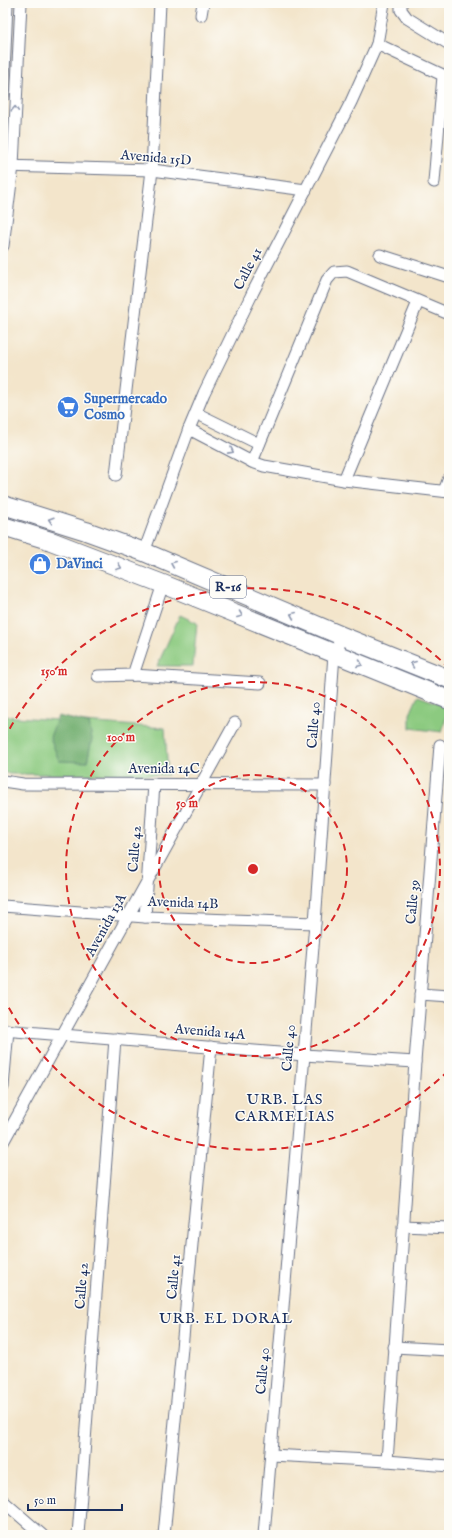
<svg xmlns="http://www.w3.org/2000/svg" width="452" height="1538" viewBox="0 0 452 1538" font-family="'IM FELL English',serif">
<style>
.green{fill:#8cca80;stroke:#547c6f}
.forest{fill:#71ae6e;stroke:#466e66}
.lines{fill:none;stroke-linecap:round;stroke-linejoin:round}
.street-casing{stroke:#676f84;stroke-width:13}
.primary-casing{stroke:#676f84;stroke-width:20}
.street{stroke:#fff;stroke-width:11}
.primary{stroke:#fff;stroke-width:18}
.oneway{stroke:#8d97ae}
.ring{fill:none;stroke:#d62828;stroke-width:2;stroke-dasharray:7 5}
.labels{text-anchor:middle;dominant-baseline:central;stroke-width:3;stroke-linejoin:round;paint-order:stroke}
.shield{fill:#fdfcf7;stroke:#5f6c8c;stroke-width:1}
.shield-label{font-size:13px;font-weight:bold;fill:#1b2f5e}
.street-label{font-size:14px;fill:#1b2f5e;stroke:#fdfcf7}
.shop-label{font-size:14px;font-weight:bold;fill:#366cbe;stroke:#fdfcf7;text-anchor:start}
.neighbourhood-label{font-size:15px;letter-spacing:1px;fill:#1b2f5e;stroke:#fdfcf7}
.centre{fill:#d62828;stroke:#fdfcf7;stroke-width:2}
.ring-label{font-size:12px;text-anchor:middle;font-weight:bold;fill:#d62828;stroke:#fdfcf7;stroke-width:3;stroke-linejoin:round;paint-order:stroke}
</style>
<rect width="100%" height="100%" fill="#fdfcf7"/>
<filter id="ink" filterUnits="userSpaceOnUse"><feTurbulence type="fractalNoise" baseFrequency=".025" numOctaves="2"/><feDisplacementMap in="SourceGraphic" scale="8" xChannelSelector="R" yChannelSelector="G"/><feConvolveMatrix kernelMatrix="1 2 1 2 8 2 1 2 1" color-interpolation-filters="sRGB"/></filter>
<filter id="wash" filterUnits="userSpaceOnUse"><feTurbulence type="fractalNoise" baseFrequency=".012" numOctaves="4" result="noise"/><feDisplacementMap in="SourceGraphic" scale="16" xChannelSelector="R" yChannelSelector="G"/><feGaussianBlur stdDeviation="0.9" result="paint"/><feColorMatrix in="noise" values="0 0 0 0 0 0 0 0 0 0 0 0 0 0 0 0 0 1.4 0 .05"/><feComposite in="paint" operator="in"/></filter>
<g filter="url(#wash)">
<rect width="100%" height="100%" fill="#f3e5cb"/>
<!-- green -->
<g class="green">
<polygon points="180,615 197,623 193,666 157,666"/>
<polygon points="418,696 449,707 442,732 410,728 410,714"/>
<polygon points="3,716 165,728 168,775 9,774 3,772"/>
</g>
<!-- forest -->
<polygon class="forest" points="58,716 89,723 92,739 87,762 59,761 50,737"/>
</g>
<g filter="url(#ink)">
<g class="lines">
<!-- street casing -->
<g class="street-casing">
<g id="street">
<polyline points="401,3 401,10 407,18 449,44"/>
<polyline points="201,15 203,3"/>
<polyline points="377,44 449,78"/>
<polyline points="3,96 7,3"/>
<polyline points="3,166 152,170 306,190"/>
<polyline points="434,182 443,76"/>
<polyline points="3,246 13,166 21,3"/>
<polyline points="380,255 449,277"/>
<polyline points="196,413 259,444"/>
<polyline points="189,429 252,462 264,466 344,480 449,492"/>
<polyline points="252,462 327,280 334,272 347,271 449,314"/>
<polyline points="116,475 152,170 160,3"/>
<polyline points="344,480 418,302"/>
<polyline points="444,491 449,478"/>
<polyline points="144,552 189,429 204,393 253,292 351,102 377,44 384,3"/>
<polyline points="133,675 163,584"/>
<polyline points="98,676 133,675 260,683"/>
<polyline points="3,781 23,784 325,785"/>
<polyline points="3,906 145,917 315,923"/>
<polyline points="145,917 154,784"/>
<polyline points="420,994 449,996"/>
<polyline points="3,1030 304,1055 415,1062"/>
<polyline points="3,1087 8,1030"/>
<polyline points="3,1142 235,723"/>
<polyline points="403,1226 449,1228"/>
<polyline points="394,1347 449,1350"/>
<polyline points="271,1455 387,1461 449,1466"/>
<polyline points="387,1461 415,1062 440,745"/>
<polyline points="3,1501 42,1535"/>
<polyline points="78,1535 115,1039"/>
<polyline points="164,1535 211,1047"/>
<polyline points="264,1535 315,923 334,654 342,636"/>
</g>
</g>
<!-- primary casing -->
<g class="primary-casing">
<g id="primary">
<polyline points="3,505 86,531 144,552 342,636 449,679"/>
<polyline points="3,526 51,541 163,584 449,700"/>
</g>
</g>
<!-- street -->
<use href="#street" class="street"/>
<!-- primary -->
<use href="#primary" class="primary"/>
</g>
<!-- one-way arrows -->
<defs><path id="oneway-chevron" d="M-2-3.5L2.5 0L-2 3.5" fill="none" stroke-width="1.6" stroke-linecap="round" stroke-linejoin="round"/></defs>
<g class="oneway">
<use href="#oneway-chevron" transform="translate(15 109) rotate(-87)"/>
<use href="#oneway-chevron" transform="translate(231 451) rotate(28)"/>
<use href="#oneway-chevron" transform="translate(51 520) rotate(-163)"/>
<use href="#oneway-chevron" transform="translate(173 564) rotate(-157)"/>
<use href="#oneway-chevron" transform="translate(119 567) rotate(21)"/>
<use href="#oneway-chevron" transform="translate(240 615) rotate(22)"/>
<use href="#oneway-chevron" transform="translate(293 615) rotate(-157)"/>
<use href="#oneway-chevron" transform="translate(360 664) rotate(22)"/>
<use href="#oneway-chevron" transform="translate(413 664) rotate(-158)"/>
</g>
</g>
<!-- distance rings -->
<g class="ring">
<circle cx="253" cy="869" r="94"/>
<circle cx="253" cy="869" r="187"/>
<path d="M448 1071A281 281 0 0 1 4 999M4 739A281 281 0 0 1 448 667"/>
</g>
<!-- icons -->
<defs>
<g id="supermarket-disc" transform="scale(1.15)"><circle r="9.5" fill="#3f7fe0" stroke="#fdfcf7"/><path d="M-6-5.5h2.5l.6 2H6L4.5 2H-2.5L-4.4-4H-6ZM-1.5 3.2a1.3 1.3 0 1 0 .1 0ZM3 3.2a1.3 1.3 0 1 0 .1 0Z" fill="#fff"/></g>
<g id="shop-disc" transform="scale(1.15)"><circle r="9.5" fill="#3f7fe0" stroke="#fdfcf7"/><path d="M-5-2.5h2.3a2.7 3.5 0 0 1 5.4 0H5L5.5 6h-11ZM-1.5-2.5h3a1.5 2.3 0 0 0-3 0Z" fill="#fff"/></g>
</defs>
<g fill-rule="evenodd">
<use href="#supermarket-disc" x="68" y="407"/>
<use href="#shop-disc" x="40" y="564"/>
</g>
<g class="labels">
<!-- shield labels -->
<rect class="shield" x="210" y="576" width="36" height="22" rx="3"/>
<g class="shield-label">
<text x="228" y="587">R-16</text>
</g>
<!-- street labels -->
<g class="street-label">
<text transform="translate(156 158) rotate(5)">Avenida 15D</text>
<text transform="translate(248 269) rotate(-63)">Calle 41</text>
<text transform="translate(314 725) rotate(-86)">Calle 40</text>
<text x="164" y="769">Avenida 14C</text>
<text transform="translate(135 849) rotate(-86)">Calle 42</text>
<text transform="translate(413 902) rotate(-85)">Calle 39</text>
<text transform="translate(183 903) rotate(2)">Avenida 14B</text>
<text transform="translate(106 925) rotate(-61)">Avenida 13A</text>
<text transform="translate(210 1032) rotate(5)">Avenida 14A</text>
<text transform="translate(289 1048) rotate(-85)">Calle 40</text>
<text transform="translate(174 1277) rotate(-85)">Calle 41</text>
<text transform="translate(82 1286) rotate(-86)">Calle 42</text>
<text transform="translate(263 1371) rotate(-85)">Calle 40</text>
</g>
<!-- shop labels -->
<g class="shop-label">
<text x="84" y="399">Supermercado<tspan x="84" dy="16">Cosmo</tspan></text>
<text x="56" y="564">DaVinci</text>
</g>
<!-- neighbourhood labels -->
<g class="neighbourhood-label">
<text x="285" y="1099">URB. LAS<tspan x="285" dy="17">CARMELIAS</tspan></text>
<text x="226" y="1318">URB. EL DORAL</text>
</g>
</g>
<circle cx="253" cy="869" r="6" class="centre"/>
<g class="ring-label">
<text x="54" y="675">150 m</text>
<text x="121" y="741">100 m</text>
<text x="187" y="807">50 m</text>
</g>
<!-- margin -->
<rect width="452" height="1538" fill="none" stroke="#fdfcf7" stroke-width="16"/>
<!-- scale -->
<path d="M28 1504v6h94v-6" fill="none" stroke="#1b2f5e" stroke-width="2"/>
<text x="34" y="1504" font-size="12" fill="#1b2f5e" stroke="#fdfcf7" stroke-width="3" paint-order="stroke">50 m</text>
</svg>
